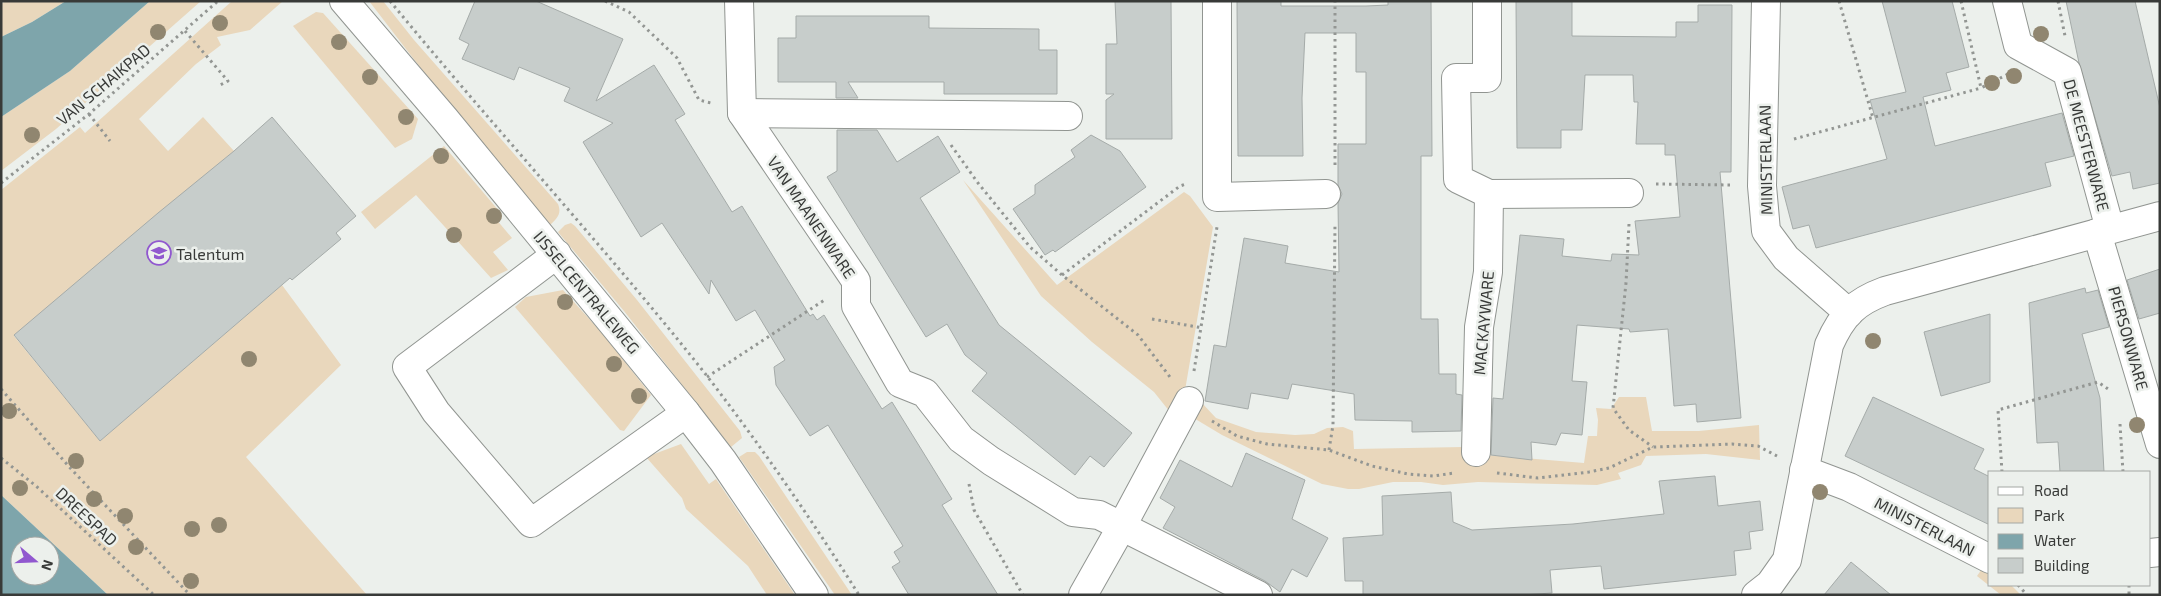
<svg xmlns="http://www.w3.org/2000/svg" width="2161" height="596" viewBox="0 0 2161 596" font-family="'Exo 2',sans-serif">
<style>
.green{fill:#e9d7bc}
.water{fill:#7ea5ab;fill-rule:evenodd}
.building{fill:#c7cdcb;stroke:#a5aba9}
.lines{fill:none;stroke-linecap:round;stroke-linejoin:round}
.minor-casing{stroke:#919591;stroke-width:30}
.path{stroke:#939693;stroke-width:3;stroke-dasharray:2.5 4;stroke-linecap:butt}
.minor{stroke:#fff;stroke-width:28}
.tree{fill:#908670}
.labels{text-anchor:middle;dominant-baseline:central;stroke-width:5;stroke-linejoin:round;paint-order:stroke}
.street-label{font-size:16px;fill:#383a38;stroke:#ecf0ec}
.poi-label{font-size:16px;fill:#383a38;stroke:#ecf0ec;text-anchor:start}
</style>
<rect width="100%" height="100%" fill="#ecf0ec"/>
<!-- green -->
<g class="green">
<polygon points="6,1 66,1 32,22 1,37 1,4"/>
<polygon points="150,1 201,1 56,129 1,171 1,117 70,71"/>
<polygon points="232,1 283,1 250,30 217,37 221,45 196,64 139,119 168,151 203,117 234,151 14,336 100,441 282,285 341,365 246,457 367,595 108,595 1,495 1,190 80,127 85,133"/>
<path d="M369,1H383L414,40L558,204C562,214 557,218 550,225L453,110Z"/>
<polygon points="316,12 323,13 418,119 412,139 395,148 293,26"/>
<polygon points="444,146 499,211 496,219 512,238 493,252 508,270 491,278 416,195 375,229 361,212"/>
<polygon points="963,180 1057,285 1184,192 1190,196 1213,227 1183,402 1174,417 1154,392 1092,342 1041,296"/>
<polygon points="571,223 575,226 637,300 740,431 742,438 731,447 624,311 558,232 565,225"/>
<polygon points="563,290 602,333 651,395 624,431 620,430 515,307 526,297"/>
<polygon points="1619,397 1646,397 1652,431 1699,431 1759,425 1760,460 1706,454 1646,456 1641,465 1618,473 1621,479 1597,485 1478,482 1443,485 1421,482 1393,482 1359,489 1348,489 1322,484 1222,435 1192,417 1201,402 1216,418 1256,432 1295,435 1314,434 1327,428 1343,427 1353,431 1354,449 1463,447 1487,455 1584,463 1588,436 1597,436 1598,420 1596,408 1611,409"/>
<polygon points="681,444 709,484 716,479 795,595 767,595 748,566 686,509 682,498 646,457"/>
<polygon points="747,452 755,452 759,456 852,595 835,595 739,457"/>
<polygon points="1984,566 1990,570 1990,585 2011,585 2021,595 2001,595 1977,576"/>
</g>
<!-- water -->
<g class="water">
<polygon points="66,1 150,1 70,71 1,117 1,37 32,22"/>
<path d="M1,495L108,595H1ZM20,546H50V576H20Z"/>
</g>
<!-- building -->
<g class="building">
<polygon points="475,1 536,1 623,39 596,101 654,65 685,114 675,120 732,212 742,206 810,316 813,314 817,320 824,315 882,409 892,402 952,499 942,505 998,595 909,595 892,567 900,562 894,552 903,546 828,425 810,436 776,385 774,367 785,360 755,310 736,321 711,280 709,294 662,223 641,237 583,142 613,123 564,101 570,88 519,67 514,80 462,59 469,44 459,39"/>
<polygon points="1115,1 1171,1 1172,139 1106,139 1106,100 1114,94 1106,94 1106,44 1117,44"/>
<polygon points="1237,1 1281,1 1281,6 1366,6 1388,5 1388,1 1431,1 1432,156 1421,156 1421,319 1438,319 1439,374 1456,374 1456,394 1462,395 1461,431 1412,432 1412,421 1355,420 1354,394 1292,384 1288,399 1251,393 1248,409 1205,401 1214,345 1226,347 1244,238 1288,246 1285,263 1339,272 1338,203 1342,194 1338,185 1338,144 1366,144 1366,72 1356,72 1356,33 1305,33 1302,98 1303,156 1238,156"/>
<polygon points="1516,1 1572,1 1572,36 1676,37 1676,22 1698,22 1698,5 1732,5 1731,172 1720,172 1741,418 1697,422 1696,404 1674,406 1668,329 1630,332 1629,329 1577,325 1572,381 1587,382 1582,435 1561,433 1556,445 1531,442 1532,460 1491,455 1493,398 1503,399 1520,235 1564,239 1562,256 1611,261 1612,254 1639,255 1635,221 1680,217 1675,155 1665,155 1665,144 1636,144 1638,102 1634,102 1633,75 1585,75 1582,130 1561,130 1561,148 1517,148"/>
<polygon points="1882,1 1952,1 1969,67 1946,73 1951,90 1923,97 1935,146 2062,113 2074,156 2045,163 2051,186 1816,248 1809,225 1793,229 1782,187 1887,159 1870,100 1906,92"/>
<polygon points="2066,1 2135,1 2160,108 2160,183 2133,189 2130,172 2112,176 2079,63"/>
<polygon points="796,16 929,16 929,28 1039,29 1039,50 1057,50 1057,94 944,94 944,82 848,82 858,98 836,98 836,82 778,82 778,38 796,38"/>
<polygon points="272,117 356,216 336,233 341,239 292,280 290,278 100,441 14,335 158,213 234,151"/>
<polygon points="837,130 877,130 897,162 938,136 960,172 920,198 999,325 1132,433 1104,467 1090,456 1075,475 972,391 987,373 965,355 947,324 926,337 827,177 837,171"/>
<polygon points="1091,135 1120,151 1146,187 1055,252 1053,250 1045,255 1013,209 1035,194 1035,185 1075,157 1071,150"/>
<polygon points="2160,269 2160,313 2139,319 2127,280"/>
<polygon points="2085,288 2086,293 2098,290 2109,327 2082,334 2100,398 2104,472 2060,472 2058,442 2037,443 2029,303"/>
<polygon points="1990,314 1990,382 1941,396 1924,332"/>
<polygon points="1873,397 1984,449 1974,469 1990,477 1990,525 1845,456"/>
<polygon points="1246,453 1305,480 1292,519 1328,538 1307,577 1292,569 1280,592 1265,581 1163,528 1175,507 1160,498 1180,460 1232,487"/>
<polygon points="1715,476 1718,506 1760,501 1763,530 1749,532 1751,549 1734,551 1736,575 1604,589 1601,566 1575,568 1550,570 1552,593 1522,595 1363,595 1363,581 1345,581 1343,538 1383,535 1382,496 1451,492 1453,522 1472,530 1573,524 1664,514 1659,481"/>
<polygon points="1851,562 1891,595 1824,595"/>
</g>
<g class="lines">
<!-- minor casing -->
<g class="minor-casing">
<g id="minor">
<polyline points="344,1 445,119 686,413 723,461 814,595"/>
<polyline points="739,1 742,113 856,281 856,306 900,383 925,393 961,439 991,461 1073,512 1099,515 1258,595"/>
<polyline points="1217,1 1217,197 1326,194"/>
<polyline points="1487,1 1487,78 1456,78 1458,179 1489,194 1629,193"/>
<polyline points="1766,1 1762,186 1766,231 1786,258 1849,313"/>
<polyline points="2007,1 2018,45 2067,72 2110,229"/>
<polyline points="742,113 1068,116"/>
<polyline points="2097,233 2160,444"/>
<polyline points="557,254 407,367 436,412 531,523 686,413"/>
<polyline points="1476,452 1479,327 1488,272 1489,194"/>
<polyline points="1804,470 1849,487 1990,559"/>
<polyline points="2150,553 2160,552"/>
<polyline points="1083,595 1122,526 1189,401"/>
<path d="M1756,595L1770,584L1787,560L1829,345C1842,315 1855,302 1885,291L2160,216"/>
</g>
</g>
<!-- path -->
<g class="path">
<path d="M390,1C494,128 606,248 707,376C761,446 812,520 859,595"/>
<polyline points="605,1 629,12 677,58 699,100 711,103"/>
<polyline points="1839,1 1873,118"/>
<polyline points="1961,1 1981,88 2008,74"/>
<polyline points="2058,1 2065,36"/>
<polyline points="185,31 228,81 218,86"/>
<polyline points="89,114 110,141"/>
<polyline points="1794,139 1981,88"/>
<polyline points="951,145 978,183 1030,247 1062,275 1138,335 1170,377"/>
<polyline points="1335,165 1335,1"/>
<polyline points="1,183 89,114 218,1"/>
<polyline points="1656,184 1732,185"/>
<polyline points="1629,224 1626,283 1613,408 1629,430 1653,447"/>
<polyline points="1062,275 1180,186 1186,184"/>
<polyline points="1152,319 1203,328"/>
<polyline points="1194,371 1217,227"/>
<polyline points="707,377 826,299"/>
<polyline points="1,389 72,470 190,595"/>
<polyline points="1212,421 1237,436 1267,444 1329,450 1372,466 1408,474 1434,476 1454,473"/>
<polyline points="2120,424 2123,472"/>
<polyline points="1329,450 1333,425 1335,224"/>
<polyline points="1,458 36,486 154,595"/>
<polyline points="2002,472 1998,410 2098,382 2111,391"/>
<polyline points="1497,473 1538,478 1589,472 1609,468 1653,447 1732,444 1758,446 1777,456"/>
<polyline points="969,484 974,510 1023,595"/>
<polyline points="2018,585 2027,595"/>
<polyline points="2129,585 2129,595"/>
</g>
<!-- minor -->
<use href="#minor" class="minor"/>
</g>
<!-- trees -->
<g class="tree">
<circle cx="220" cy="23" r="8"/>
<circle cx="158" cy="32" r="8"/>
<circle cx="2041" cy="34" r="8"/>
<circle cx="339" cy="42" r="8"/>
<circle cx="2014" cy="76" r="8"/>
<circle cx="370" cy="77" r="8"/>
<circle cx="1992" cy="83" r="8"/>
<circle cx="406" cy="117" r="8"/>
<circle cx="32" cy="135" r="8"/>
<circle cx="441" cy="156" r="8"/>
<circle cx="494" cy="216" r="8"/>
<circle cx="454" cy="235" r="8"/>
<circle cx="565" cy="302" r="8"/>
<circle cx="1873" cy="341" r="8"/>
<circle cx="249" cy="359" r="8"/>
<circle cx="614" cy="364" r="8"/>
<circle cx="639" cy="396" r="8"/>
<circle cx="9" cy="411" r="8"/>
<circle cx="2137" cy="425" r="8"/>
<circle cx="76" cy="461" r="8"/>
<circle cx="20" cy="488" r="8"/>
<circle cx="1820" cy="492" r="8"/>
<circle cx="94" cy="499" r="8"/>
<circle cx="125" cy="516" r="8"/>
<circle cx="219" cy="525" r="8"/>
<circle cx="192" cy="529" r="8"/>
<circle cx="136" cy="547" r="8"/>
<circle cx="191" cy="581" r="8"/>
</g>
<!-- icons -->
<defs>
<g id="school-ring" transform="scale(1.25)"><circle r="9.5" fill="#ecf0ec" stroke="#9158cf" stroke-width="1.5"/><path d="M0-5L7-2L0 1L-7-2ZM-4 1L0 2.5L4 1V4Q0 6-4 4Z" fill="#9158cf"/></g>
</defs>
<g fill-rule="evenodd">
<use href="#school-ring" x="159" y="253"/>
</g>
<g class="labels">
<!-- street labels -->
<g class="street-label">
<text transform="translate(103 84) rotate(-40)">VAN SCHAIKPAD</text>
<text transform="translate(2087 145) rotate(75)">DE MEESTERWARE</text>
<text transform="translate(1765 160) rotate(-91)">MINISTERLAAN</text>
<text transform="translate(812 217) rotate(56)">VAN MAANENWARE</text>
<text transform="translate(587 292) rotate(50)">IJSSELCENTRALEWEG</text>
<text transform="translate(1483 323) rotate(-85)">MACKAYWARE</text>
<text transform="translate(2129 338) rotate(74)">PIERSONWARE</text>
<text transform="translate(87 516) rotate(43)">DREESPAD</text>
<text transform="translate(1925 526) rotate(27)">MINISTERLAAN</text>
</g>
<!-- poi labels -->
<g class="poi-label">
<text x="176" y="253">Talentum</text>
</g>
</g>
<!-- border -->
<rect width="2161" height="596" fill="none" stroke="#383a38" stroke-width="5"/>
<!-- legend -->
<rect x="1988" y="471" width="162" height="115" fill="#ecf0ec" stroke="#a4a7a4"/>
<rect x="1998" y="487" width="25" height="8" fill="#ffffff" stroke="#a4a7a4"/>
<text x="2034" y="496" font-size="15" fill="#383a38">Road</text>
<rect x="1998" y="508" width="25" height="15" fill="#e9d7bc" stroke="#a4a7a4"/>
<text x="2034" y="521" font-size="15" fill="#383a38">Park</text>
<rect x="1998" y="534" width="25" height="15" fill="#7ea5ab" stroke="#a4a7a4"/>
<text x="2034" y="546" font-size="15" fill="#383a38">Water</text>
<rect x="1998" y="558" width="25" height="15" fill="#c7cdcb" stroke="#a4a7a4"/>
<text x="2034" y="571" font-size="15" fill="#383a38">Building</text>
<!-- north arrow -->
<g transform="translate(35 561) rotate(109)"><circle r="24" fill="#ecf0ec" stroke="#a4a7a4"/>
<path d="M0-4L9 19L0 12L-9 19Z" fill="#9158cf"/>
<text y="-8" font-size="14" font-weight="bold" text-anchor="middle" fill="#383a38">N</text>
</g>
</svg>
